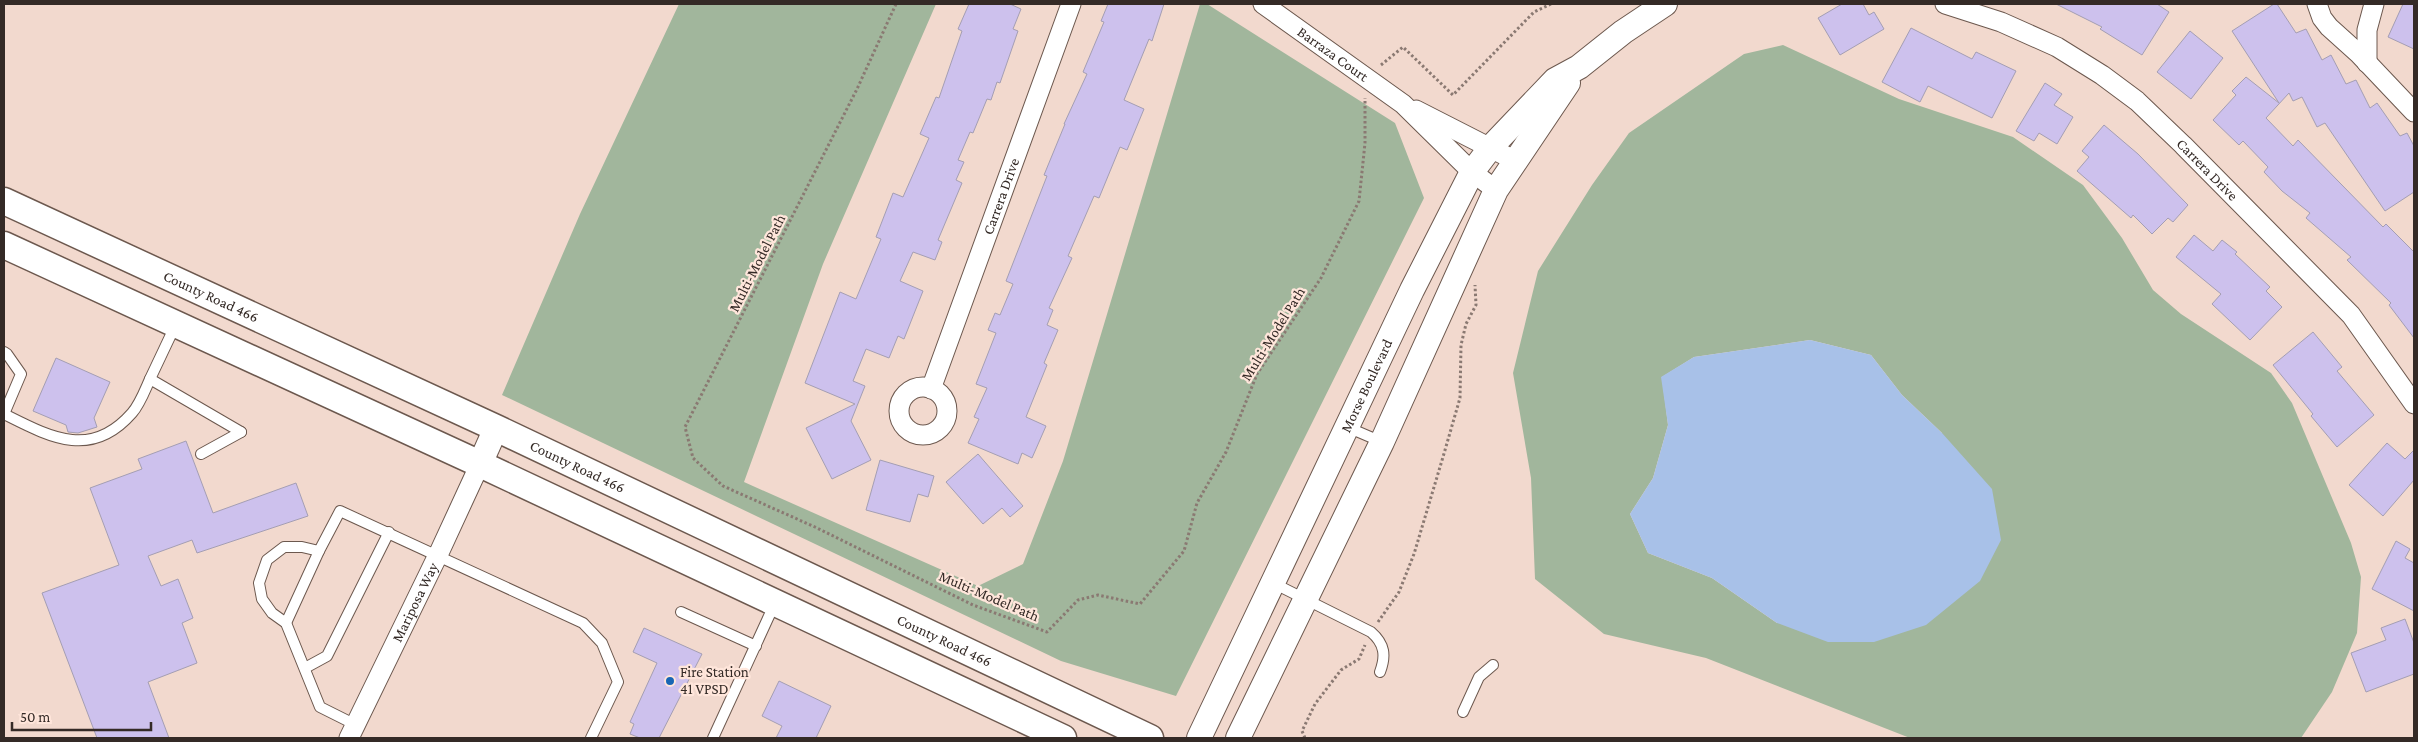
<svg xmlns="http://www.w3.org/2000/svg" width="2418" height="742" viewBox="0 0 2418 742" font-family="'Crimson Pro',serif">
<style>
.green{fill:#a1b69c;fill-rule:evenodd}
.water{fill:#a8c1e8}
.building{fill:#cdc1ed;stroke:#a49eb3}
.lines{fill:none;stroke-linecap:round;stroke-linejoin:round}
.service-casing{stroke:#6c584e;stroke-width:12}
.minor-casing{stroke:#6c584e;stroke-width:21}
.tertiary-casing{stroke:#6c584e;stroke-width:26}
.secondary-casing{stroke:#6c584e;stroke-width:29}
.path{stroke:#8a7972;stroke-width:3;stroke-dasharray:2.5 2.5;stroke-linecap:butt}
.service{stroke:#fff;stroke-width:10}
.minor{stroke:#fff;stroke-width:19}
.tertiary{stroke:#fff;stroke-width:24}
.secondary{stroke:#fff;stroke-width:26}
.poi-dot{fill:#1866b4;stroke:#ffe6db;stroke-width:2}
.labels{text-anchor:middle;dominant-baseline:central;stroke-width:4.5;stroke-linejoin:round;paint-order:stroke}
.street-label{font-size:15px;fill:#342a26;stroke:#ffe6db}
.poi-label{font-size:15px;fill:#342a26;stroke:#ffe6db;text-anchor:start}
</style>
<rect width="100%" height="100%" fill="#f2d9ce"/>
<!-- green -->
<g class="green">
<polygon points="679,4 936,4 823,264 744,482 978,586 1023,564 1063,461 1200,4 1207,4 1395,123 1424,198 1176,696 1061,661 502,395 580,214"/>
<path d="M1783,45L1899,99L2013,137L2083,185L2122,238L2153,290L2181,314L2271,373L2292,403L2351,543L2361,577L2357,633L2332,692L2301,738H1910L1706,658L1604,634L1535,579L1531,478L1513,373L1538,271L1592,185L1629,133L1744,54ZM1810,340L1871,355L1902,395L1942,433L1777,623L1712,578L1648,553L1630,514L1653,478L1668,425L1662,377L1694,357Z"/>
</g>
<!-- water -->
<polygon class="water" points="1810,340 1871,355 1902,395 1942,433 1992,489 2001,540 1980,581 1926,625 1874,642 1828,642 1777,623 1712,578 1648,553 1630,514 1653,478 1668,425 1661,377 1694,357"/>
<!-- building -->
<g class="building">
<polygon points="969,4 1010,4 1021,9 1013,29 1018,31 1000,83 997,82 991,100 987,99 973,133 970,132 958,160 964,162 956,180 962,183 938,240 942,242 935,260 913,252 900,281 923,291 904,339 898,336 889,358 866,349 853,381 865,386 851,421 871,460 832,479 806,428 855,404 805,383 840,292 856,299 881,239 876,237 893,193 903,197 929,138 920,134 936,97 939,98 962,31 958,29"/>
<polygon points="1108,4 1164,4 1152,41 1149,39 1124,100 1144,109 1127,150 1120,147 1099,198 1094,196 1068,256 1072,258 1049,308 1053,310 1047,325 1058,330 1044,363 1047,365 1026,417 1046,426 1032,458 1022,453 1018,464 968,443 979,419 974,417 987,388 976,384 996,333 988,330 995,313 1000,315 1013,284 1006,281 1047,176 1044,175 1065,124 1064,124 1087,74 1083,72 1104,22 1101,21"/>
<polygon points="1842,4 1863,4 1869,15 1874,12 1884,29 1840,55 1818,18"/>
<polygon points="2056,4 2157,4 2169,12 2142,55 2100,29 2102,27"/>
<polygon points="2274,4 2277,4 2296,33 2306,29 2322,60 2331,55 2346,84 2356,80 2370,108 2377,103 2400,136 2407,133 2414,146 2414,192 2385,211 2325,123 2317,127 2302,97 2293,101 2289,93 2266,118 2293,146 2298,140 2383,227 2386,224 2414,252 2414,338 2389,305 2391,303 2347,260 2351,257 2306,218 2310,213 2282,191 2264,172 2268,167 2243,141 2239,145 2213,120 2236,95 2232,91 2246,77 2279,103 2232,31"/>
<polygon points="2403,4 2414,4 2414,49 2388,37"/>
<polygon points="1911,28 1972,59 1976,52 2016,71 1992,118 1928,86 1920,102 1882,82"/>
<polygon points="2190,31 2223,58 2191,99 2157,72"/>
<polygon points="2045,83 2062,94 2054,105 2073,117 2057,144 2039,133 2034,141 2016,131"/>
<polygon points="2104,125 2138,154 2188,205 2173,222 2168,218 2152,234 2133,215 2131,218 2077,171 2089,157 2082,151"/>
<polygon points="2194,235 2213,251 2222,240 2237,252 2235,254 2270,287 2266,291 2282,307 2250,340 2212,304 2221,294 2176,257"/>
<polygon points="2313,332 2342,367 2337,371 2374,415 2337,447 2311,416 2313,414 2273,365"/>
<polygon points="56,358 110,382 94,418 97,427 78,433 68,432 66,425 33,411"/>
<polygon points="186,441 213,513 296,483 308,516 197,553 192,540 148,556 161,586 178,579 193,618 182,623 197,663 148,682 169,738 97,738 42,593 119,565 90,488 142,469 138,459"/>
<polygon points="2387,443 2405,459 2414,450 2414,480 2383,516 2349,485"/>
<polygon points="978,454 1023,506 1010,517 1002,508 983,524 946,482"/>
<polygon points="880,460 934,476 928,497 918,494 910,522 866,510"/>
<polygon points="2396,541 2410,549 2405,558 2414,563 2414,611 2372,589"/>
<polygon points="2405,619 2414,643 2414,674 2366,692 2351,653 2386,640 2381,628"/>
<polygon points="644,628 702,654 659,738 640,738 630,734 634,724 630,722 657,663 633,652"/>
<polygon points="779,681 831,706 816,738 776,738 782,726 762,716"/>
</g>
<g class="lines">
<!-- service casing -->
<g class="service-casing">
<g id="service">
<polyline points="4,352 7,354 21,374 4,414"/>
<polyline points="150,379 176,324"/>
<path d="M4,414C50,437 91,460 132,413C140,404 145,390 150,379L241,432"/>
<polyline points="1347,427 1382,442"/>
<polyline points="201,454 241,432"/>
<path d="M1273,583L1371,632C1385,644 1386,656 1380,672"/>
<polyline points="681,612 756,646"/>
<polyline points="286,623 319,551"/>
<polyline points="305,668 327,656 389,532"/>
<polyline points="1463,712 1479,677 1493,665"/>
<polyline points="356,725 320,707 286,623 272,613 262,599 259,583 267,560 284,547 302,547 319,551 340,511 583,623 602,643 618,682 591,738"/>
<polyline points="713,738 775,603"/>
</g>
</g>
<!-- minor casing -->
<g class="minor-casing">
<g id="minor">
<path id="s1" d="M1263,4L1403,104L1472,172L1496,190"/>
<path id="s2" d="M1945,4L2001,22L2057,47L2102,75L2137,101L2183,145L2351,315L2414,404"/>
<polyline points="2317,4 2322,18 2329,27 2359,54 2414,112"/>
<polyline points="2367,63 2367,30 2374,4"/>
<polyline points="1416,110 1514,160"/>
<circle cx="923" cy="411" r="24"/>
<path id="s3" d="M931,389L1071,4"/>
<path id="s4" d="M349,738L438,555L480,464"/>
</g>
</g>
<!-- tertiary casing -->
<g class="tertiary-casing">
<g id="tertiary">
<polyline points="480,464 496,428"/>
<path id="s5" d="M1199,738L1412,290L1472,172L1491,147L1555,80L1579,67L1623,32L1665,4"/>
<polyline points="1238,738 1382,442 1496,190 1568,83"/>
</g>
</g>
<!-- secondary casing -->
<g class="secondary-casing">
<g id="secondary">
<path id="s6" d="M4,201L496,428L1150,738"/>
<polyline points="4,245 480,464 1063,738"/>
</g>
</g>
<!-- path -->
<g class="path">
<polyline points="896,4 857,89 685,427 693,458 723,486 815,527 973,605 1047,632 1078,600 1098,595 1140,604 1184,551 1197,503 1226,452 1257,374 1321,278 1359,201 1365,143 1365,98"/>
<polyline points="1381,65 1403,47 1453,95 1534,12 1551,4"/>
<polyline points="1378,622 1399,592 1414,554 1443,457 1460,398 1461,345 1466,324 1476,305 1475,285"/>
<polyline points="1305,738 1302,731 1315,704 1341,670 1359,659 1365,645"/>
</g>
<!-- service -->
<use href="#service" class="service"/>
<!-- minor -->
<use href="#minor" class="minor"/>
<!-- tertiary -->
<use href="#tertiary" class="tertiary"/>
<!-- secondary -->
<use href="#secondary" class="secondary"/>
</g>
<!-- markers -->
<circle class="poi-dot" cx="670" cy="681" r="5"/>
<g class="labels">
<!-- street labels -->
<g class="street-label">
<text stroke="none"><textPath href="#s1" startOffset="86">Barraza Court</textPath></text>
<text stroke="none"><textPath href="#s2" startOffset="315">Carrera Drive</textPath></text>
<text stroke="none"><textPath href="#s3" startOffset="205">Carrera Drive</textPath></text>
<text transform="translate(757 263) rotate(-63)">Multi-Model Path</text>
<text stroke="none"><textPath href="#s6" startOffset="228">County Road 466</textPath></text>
<text transform="translate(1273 334) rotate(-58)">Multi-Model Path</text>
<text stroke="none"><textPath href="#s5" startOffset="390">Morse Boulevard</textPath></text>
<text stroke="none"><textPath href="#s6" startOffset="632">County Road 466</textPath></text>
<text transform="translate(989 596) rotate(23)">Multi-Model Path</text>
<text stroke="none"><textPath href="#s4" startOffset="151">Mariposa Way</textPath></text>
<text stroke="none"><textPath href="#s6" startOffset="1038">County Road 466</textPath></text>
</g>
<!-- poi labels -->
<g class="poi-label">
<text x="680" y="672">Fire Station<tspan x="680" dy="17">41 VPSD</tspan></text>
</g>
</g>
<!-- border -->
<rect width="2418" height="742" fill="none" stroke="#342a26" stroke-width="10"/>
<!-- scale -->
<path d="M12 722v8h139v-8" fill="none" stroke="#342a26" stroke-width="2.5"/>
<text x="20" y="722" font-size="15" fill="#342a26" stroke="#ffe6db" stroke-width="4" paint-order="stroke">50 m</text>
</svg>
